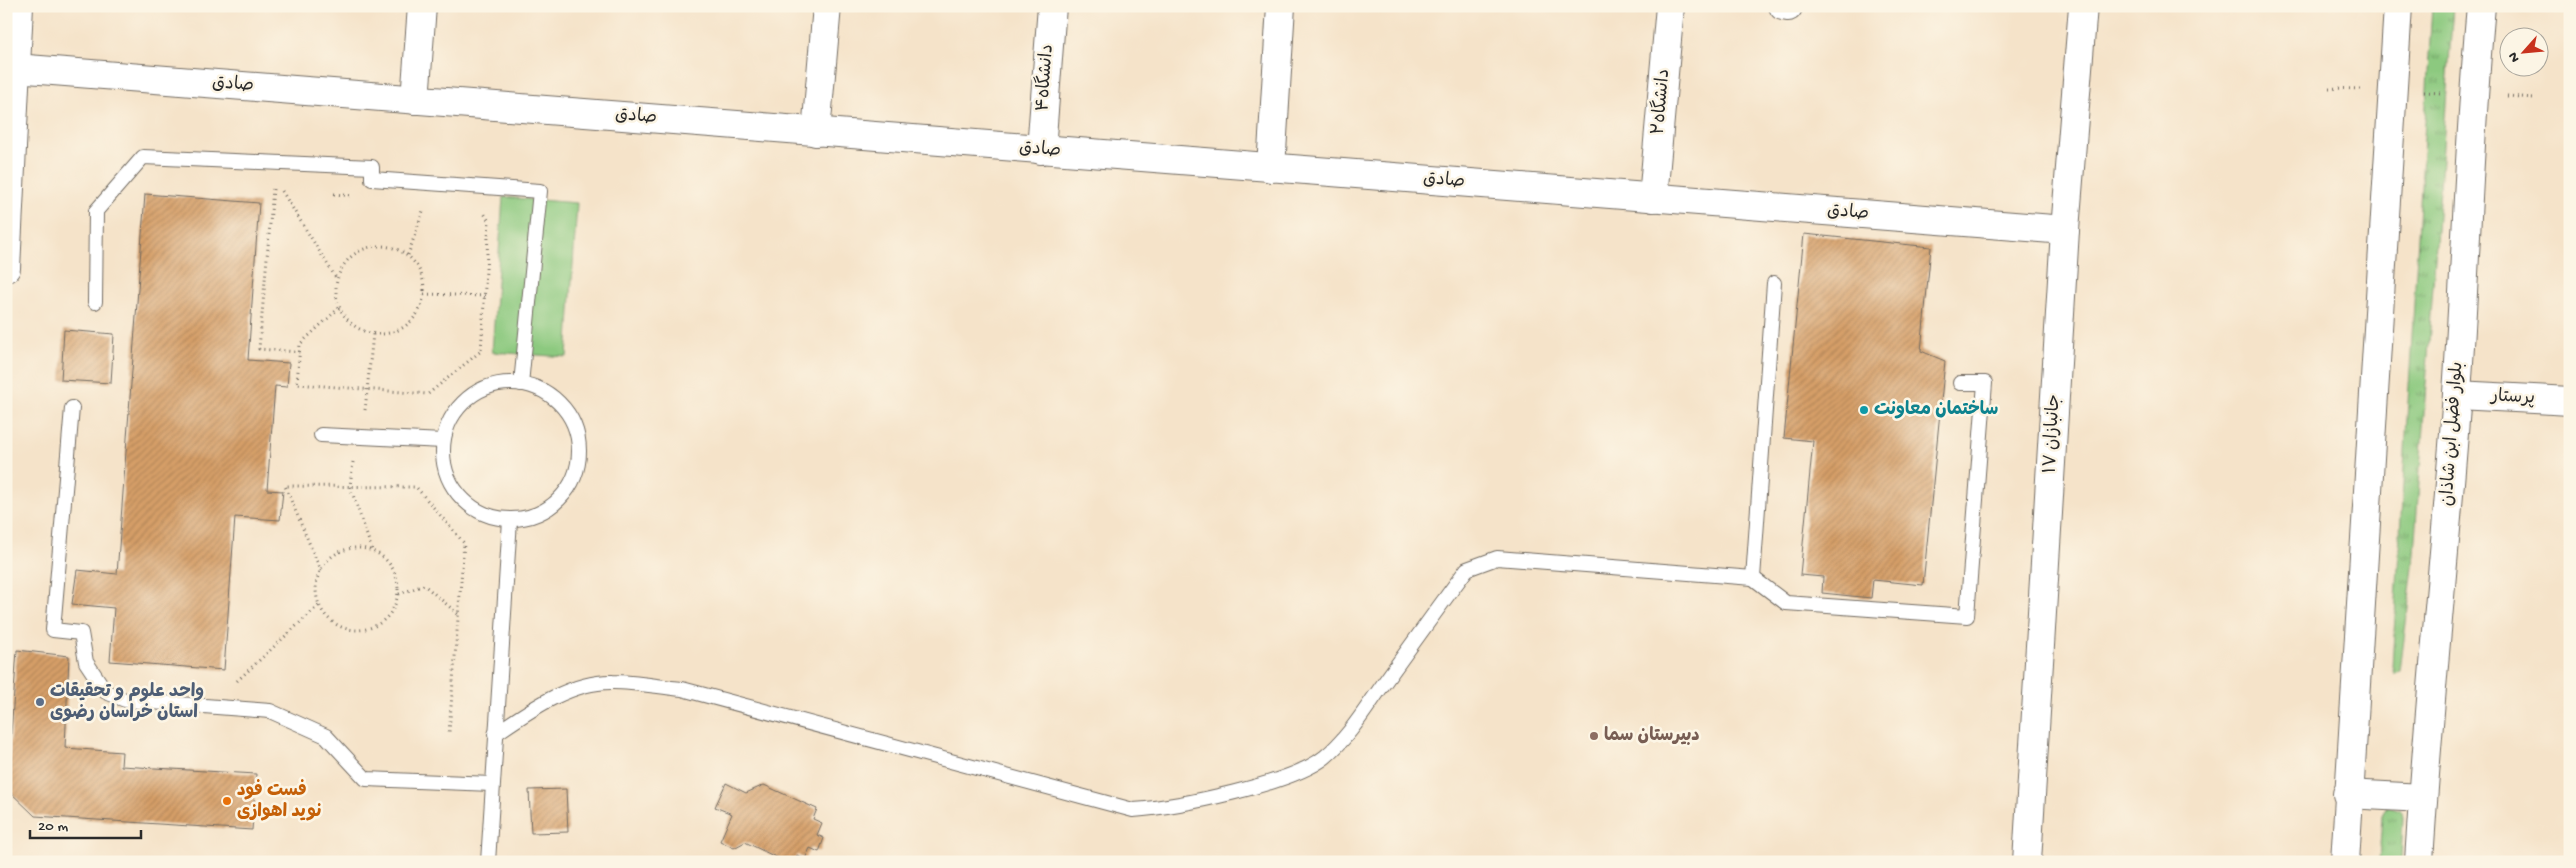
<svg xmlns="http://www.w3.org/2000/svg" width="2576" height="868" viewBox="0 0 2576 868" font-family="'Gochi Hand','Playpen Sans Arabic',sans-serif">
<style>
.grass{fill:url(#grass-tufts);stroke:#5c7a55}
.pitch{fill:#8cc97f;stroke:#5c7a55}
.building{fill:url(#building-hatch)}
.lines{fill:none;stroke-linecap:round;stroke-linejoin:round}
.service-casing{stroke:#726b62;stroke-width:16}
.minor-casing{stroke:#726b62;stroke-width:30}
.tertiary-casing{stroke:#726b62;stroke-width:30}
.primary-casing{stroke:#726b62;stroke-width:30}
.path{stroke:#726b62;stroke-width:3;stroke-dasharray:1 4;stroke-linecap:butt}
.service{stroke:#fff;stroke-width:14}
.minor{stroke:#fff;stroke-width:28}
.tertiary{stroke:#fff;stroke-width:28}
.primary{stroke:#fff;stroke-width:28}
.culture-dot{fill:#0f9aa8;stroke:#fcf5e5;stroke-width:2}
.service-dot{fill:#5c6f8a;stroke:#fcf5e5;stroke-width:2}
.education-dot{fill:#8d6e63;stroke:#fcf5e5;stroke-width:2}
.food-dot{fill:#e8710a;stroke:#fcf5e5;stroke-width:2}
.labels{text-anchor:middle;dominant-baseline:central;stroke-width:5;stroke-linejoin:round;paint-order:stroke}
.street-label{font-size:18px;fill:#2b2b2b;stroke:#fcf5e5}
.culture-label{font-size:18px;font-weight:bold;fill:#0d838f;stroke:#fcf5e5;text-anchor:start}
.service-label{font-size:18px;font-weight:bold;fill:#4e5e75;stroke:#fcf5e5;text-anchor:start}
.education-label{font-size:18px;font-weight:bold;fill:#785e54;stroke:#fcf5e5;text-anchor:start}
.food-label{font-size:18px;font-weight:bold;fill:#c56008;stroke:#fcf5e5;text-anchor:start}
</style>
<defs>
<pattern id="grass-tufts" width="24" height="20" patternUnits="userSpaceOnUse" patternTransform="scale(1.25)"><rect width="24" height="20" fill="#8cc97f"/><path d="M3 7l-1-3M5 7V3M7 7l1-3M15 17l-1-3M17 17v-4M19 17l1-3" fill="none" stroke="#73a368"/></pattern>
<pattern id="building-hatch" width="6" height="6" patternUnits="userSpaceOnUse" patternTransform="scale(1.25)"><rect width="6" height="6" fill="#d69f68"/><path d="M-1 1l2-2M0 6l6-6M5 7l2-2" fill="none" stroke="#ae8256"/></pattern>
</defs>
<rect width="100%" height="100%" fill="#fcf5e5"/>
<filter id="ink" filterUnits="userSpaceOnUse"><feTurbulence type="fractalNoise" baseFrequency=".02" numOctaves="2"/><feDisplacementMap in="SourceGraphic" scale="10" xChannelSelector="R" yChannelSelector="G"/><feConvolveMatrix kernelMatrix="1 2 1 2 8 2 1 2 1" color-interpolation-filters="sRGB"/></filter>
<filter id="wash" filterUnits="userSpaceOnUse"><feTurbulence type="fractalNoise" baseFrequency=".0096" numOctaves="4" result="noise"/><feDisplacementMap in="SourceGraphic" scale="20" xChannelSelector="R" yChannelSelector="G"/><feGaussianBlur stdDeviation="1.12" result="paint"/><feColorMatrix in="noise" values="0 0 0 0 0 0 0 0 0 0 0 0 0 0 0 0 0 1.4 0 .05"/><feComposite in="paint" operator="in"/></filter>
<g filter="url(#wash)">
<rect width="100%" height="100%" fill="#f5e3c9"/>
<!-- grass -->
<g class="grass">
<polygon points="2432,6 2453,6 2413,567 2400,671 2394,674 2392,666"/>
<polygon points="2387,806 2400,810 2403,817 2401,862 2379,862 2382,815"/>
</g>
<!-- pitch -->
<polygon class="pitch" points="503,197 577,203 567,357 492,352"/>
<g id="blocks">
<!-- building -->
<g class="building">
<polygon points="145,194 259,203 248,360 289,363 287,387 275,386 267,490 283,491 280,520 235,517 224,670 110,661 114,608 72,604 77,570 117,574"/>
<polygon points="1804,234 1931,247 1921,351 1945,361 1923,585 1873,580 1871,598 1822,593 1823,577 1800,575 1813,441 1784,438"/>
<polygon points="64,330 114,334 111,383 61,380"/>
<polygon points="17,650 69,656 65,748 122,752 121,766 256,774 252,830 35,816 7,789"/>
<polygon points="726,783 746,793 764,785 817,809 813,819 822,823 817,835 824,838 819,852 810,848 805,859 797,855 794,862 786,862 745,842 734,848 720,841 732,814 715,807"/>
<polygon points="566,789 568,832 531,833 529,790"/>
</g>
</g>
</g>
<g filter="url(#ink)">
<use href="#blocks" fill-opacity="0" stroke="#726b62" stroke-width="1"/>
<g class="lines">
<!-- service casing -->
<g class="service-casing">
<g id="service">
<polyline points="95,302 96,211 143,157 372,167 372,179 540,191 521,384"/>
<circle cx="511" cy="451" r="68"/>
<polyline points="72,408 53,630 81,633 86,662 106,692 125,700 270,711 326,736 366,779 492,784"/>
<polyline points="321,435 443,441"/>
<polyline points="1753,578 1786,603 1967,616 1985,383 1960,383"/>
<path d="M495,734C529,711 570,681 613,682C636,682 659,687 682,689L1133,810C1177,807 1292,784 1325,757C1348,738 1365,710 1382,686C1410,647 1438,608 1467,569L1497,558L1753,578L1774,283"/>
<polyline points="488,862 510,520"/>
</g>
</g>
<!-- minor casing -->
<g class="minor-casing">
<g id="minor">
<polyline points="1783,6 1788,7"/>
<polyline points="15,68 2065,230"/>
<polyline points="415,100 422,6"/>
<polyline points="816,132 827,6"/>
<polyline points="1041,150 1052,6"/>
<polyline points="1271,168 1281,6"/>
<polyline points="1653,198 1670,6"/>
<polyline points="6,268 19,6"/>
<polyline points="2027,862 2065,230 2083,6"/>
</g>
</g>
<!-- tertiary casing -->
<g class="tertiary-casing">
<polyline id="tertiary" points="2457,395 2570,401"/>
</g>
<!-- primary casing -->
<g class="primary-casing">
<g id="primary">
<polyline points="2347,794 2423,798"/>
<polyline points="2345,862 2398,6"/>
<path d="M2419,862C2428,705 2446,550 2457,393C2466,264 2469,135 2481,6"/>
</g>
</g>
<!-- path -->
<g class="path">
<polyline points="2329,88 2361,89"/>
<polyline points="2424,92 2441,93"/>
<polyline points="2507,96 2534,98"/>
<polyline points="273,189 259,349 300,352"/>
<polyline points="282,191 336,278"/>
<polyline points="334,194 353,196"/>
<circle cx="380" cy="290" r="44"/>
<polyline points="408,255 424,208"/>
<polyline points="424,294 485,296"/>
<polyline points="339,308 300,344 297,384 428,394 481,351 489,221 484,213"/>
<polyline points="365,410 373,334"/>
<polyline points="353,462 350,486 372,550"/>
<circle cx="357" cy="589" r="41"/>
<polyline points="321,571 285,486 416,487 464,543 449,732"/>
<polyline points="399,594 424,585 459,615"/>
<polyline points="237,681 319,605"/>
</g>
<!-- service -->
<use href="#service" class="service"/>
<!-- minor -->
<use href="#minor" class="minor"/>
<!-- tertiary -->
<use href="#tertiary" class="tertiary"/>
<!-- primary -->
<use href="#primary" class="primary"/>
</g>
</g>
<!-- markers -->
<circle class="culture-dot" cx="1864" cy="410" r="5"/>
<circle class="service-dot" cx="40" cy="702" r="5"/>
<circle class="education-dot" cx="1594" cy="736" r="5"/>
<circle class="food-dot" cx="227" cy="801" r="5"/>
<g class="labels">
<!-- street labels -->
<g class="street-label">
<text transform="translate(1046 78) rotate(-86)">دانشگاه۴</text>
<text transform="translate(233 85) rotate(4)">صادق</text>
<text transform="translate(1662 102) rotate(-85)">دانشگاه۲</text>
<text transform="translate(636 117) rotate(5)">صادق</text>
<text transform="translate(1040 150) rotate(5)">صادق</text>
<text transform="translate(1444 181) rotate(5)">صادق</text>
<text transform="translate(1848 213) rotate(5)">صادق</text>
<text transform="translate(2513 398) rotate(3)">پرستار</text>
<text transform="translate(2053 434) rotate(-87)">جانبازان ۱۷</text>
<text transform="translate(2453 434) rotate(-86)">بلوار فضل ابن شاذان</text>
</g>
<!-- culture labels -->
<g class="culture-label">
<text x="1874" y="410">ساختمان معاونت</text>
</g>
<!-- service labels -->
<g class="service-label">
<text x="50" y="692">واحد علوم و تحقیقات<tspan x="50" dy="21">استان خراسان رضوی</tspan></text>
</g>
<!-- education labels -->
<g class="education-label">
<text x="1604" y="736">دبیرستان سما</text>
</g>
<!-- food labels -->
<g class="food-label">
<text x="237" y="791">فست فود<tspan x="237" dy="21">نوید اهوازی</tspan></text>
</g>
</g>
<!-- margin -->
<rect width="2576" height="868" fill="none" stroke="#fcf5e5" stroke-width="25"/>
<!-- north arrow -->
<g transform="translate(2524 52) rotate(243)"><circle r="24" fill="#fcf5e5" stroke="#a8a49b"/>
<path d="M0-4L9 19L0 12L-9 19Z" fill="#c8321e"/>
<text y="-8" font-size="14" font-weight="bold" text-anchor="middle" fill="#2b2b2b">N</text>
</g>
<!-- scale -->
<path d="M30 830v8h111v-8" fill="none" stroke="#2b2b2b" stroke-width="2.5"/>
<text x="38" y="830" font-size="15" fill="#2b2b2b" stroke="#fcf5e5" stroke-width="4" paint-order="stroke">20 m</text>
</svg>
